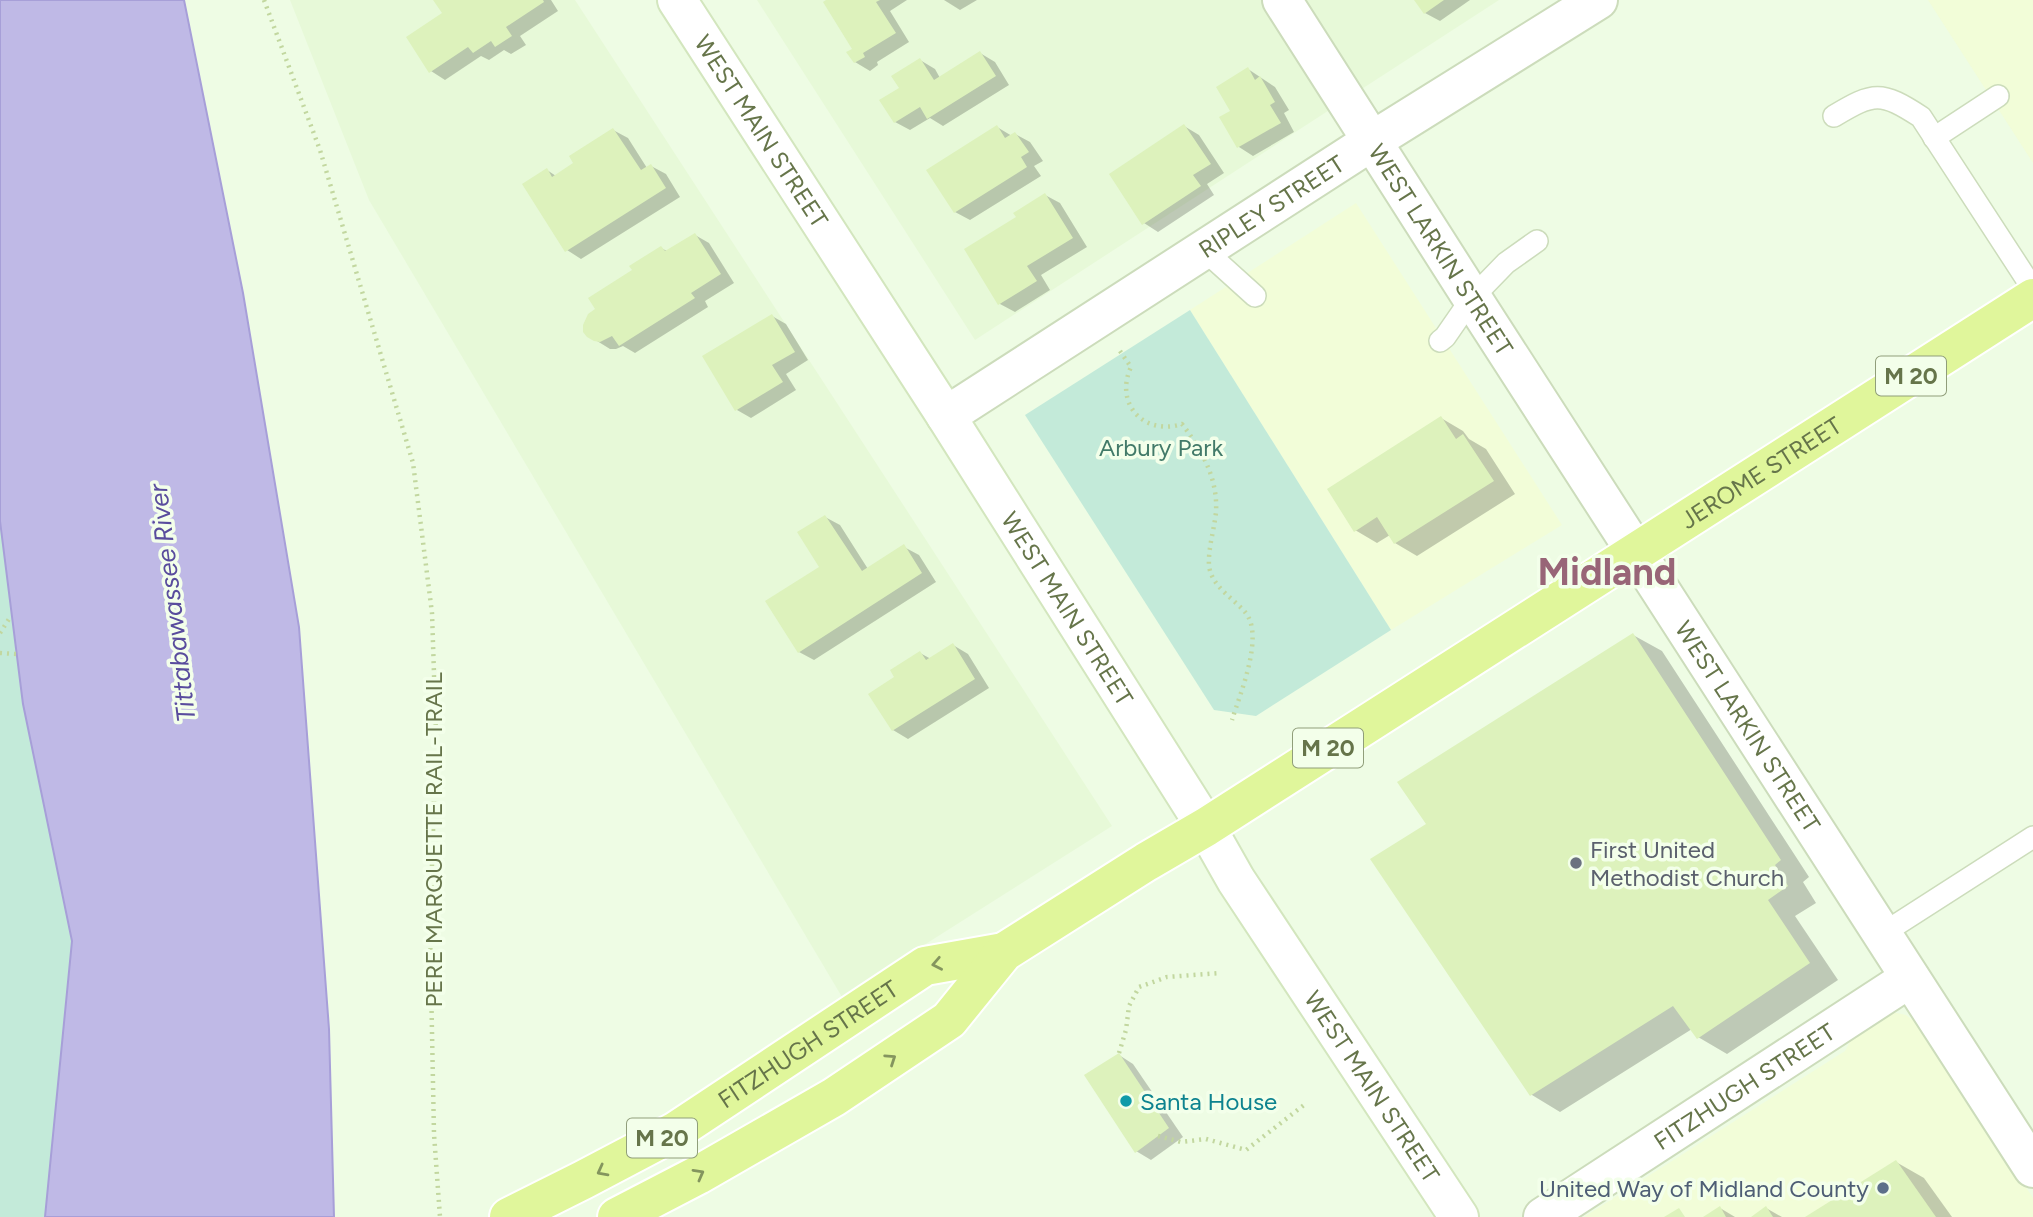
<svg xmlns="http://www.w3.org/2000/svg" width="2033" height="1217" viewBox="0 0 2033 1217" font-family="Figtree,sans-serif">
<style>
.residential{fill:#e7f9d8}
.commercial{fill:#f2fdd8}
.green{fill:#c3ead9}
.water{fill:#bfb9e6;stroke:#a79fd8;stroke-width:2}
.shadow{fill:#0003}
.building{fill:#ddf2bc}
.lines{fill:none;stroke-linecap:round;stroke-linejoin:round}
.lane-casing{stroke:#ccdcbb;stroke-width:24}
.street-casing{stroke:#ccdcbb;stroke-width:42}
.secondary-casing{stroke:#d3e6be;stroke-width:42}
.highway-casing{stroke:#fff;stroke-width:42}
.path{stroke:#c2d79f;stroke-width:4.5;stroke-dasharray:2 5;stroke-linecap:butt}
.lane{stroke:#fff;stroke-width:21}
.street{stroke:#fff;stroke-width:38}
.secondary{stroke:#fff;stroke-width:38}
.highway{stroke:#e0f69b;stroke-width:38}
.oneway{stroke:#84955e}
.worship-dot{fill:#6b7280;stroke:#f3ffea;stroke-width:2.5}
.culture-dot{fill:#0f9aa8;stroke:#f3ffea;stroke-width:2.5}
.service-dot{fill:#5c6f8a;stroke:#f3ffea;stroke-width:2.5}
.labels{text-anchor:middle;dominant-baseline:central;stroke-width:7;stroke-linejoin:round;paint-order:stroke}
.shield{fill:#f3ffea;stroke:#909e7a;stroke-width:2}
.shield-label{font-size:23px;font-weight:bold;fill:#66754a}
.street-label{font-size:24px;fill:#66754a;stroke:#f3ffea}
.park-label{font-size:24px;fill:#427a69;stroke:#f3ffea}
.worship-label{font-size:24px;fill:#5b616d;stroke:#f3ffea;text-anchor:start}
.culture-label{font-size:24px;fill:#0d838f;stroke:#f3ffea;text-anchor:start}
.service-label{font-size:24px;fill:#4e5e75;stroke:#f3ffea;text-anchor:end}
.water-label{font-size:26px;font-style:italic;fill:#594c9d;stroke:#f3ffea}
.town-label{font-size:38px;font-weight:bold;fill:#986577;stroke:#f3ffea}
</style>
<rect width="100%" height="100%" fill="#eefce4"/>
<!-- residential -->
<g class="residential">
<polygon points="290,0 575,0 1112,826 842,997 369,200"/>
<polygon points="757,0 1499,0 975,340"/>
</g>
<!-- commercial -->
<g class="commercial">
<polygon points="1928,0 2033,0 2033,163"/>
<polygon points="1356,203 1562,525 1391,630 1190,310"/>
<polygon points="1892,1012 1906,1015 1923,1028 2033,1198 2033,1217 1584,1217 1845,1051 1858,1027"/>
</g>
<!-- green -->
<g class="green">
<polygon points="1190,310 1391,630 1256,716 1214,710 1025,415"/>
<polygon points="0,521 23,705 72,941 45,1217 0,1217"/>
</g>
<!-- water -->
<polygon class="water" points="0,0 184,0 243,293 299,627 329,1029 334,1217 45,1217 72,941 23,704 0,521"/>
<!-- shadow -->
<g class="shadow">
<polygon points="438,0 551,0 558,11 520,36 526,45 511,54 504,50 489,60 481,56 445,80 431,71 444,13"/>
<polygon points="829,0 907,0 890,11 909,42 877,62 878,65 870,71 855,62 854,49"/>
<polygon points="944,0 977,0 960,10"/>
<polygon points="1416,0 1470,0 1440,21 1425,13"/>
<polygon points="980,53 995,62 1009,85 943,126 930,118 910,130 895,122 902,89 920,60 935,69 940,78"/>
<polygon points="1248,69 1275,87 1289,110 1284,113 1294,132 1253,156 1239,147 1221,118 1232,112"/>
<polygon points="1184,126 1199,135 1224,173 1207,184 1214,195 1158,232 1144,223"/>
<polygon points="997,127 1012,136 1015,134 1030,142 1043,161 1034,166 1041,176 970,220 955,212"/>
<polygon points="613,130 628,138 647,168 651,166 666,174 680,197 581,259 567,250 547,170 556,176 576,163"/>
<polygon points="1045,195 1060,203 1087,247 1041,275 1050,290 1015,312 1000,304 1018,217"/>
<polygon points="695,235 709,243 734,283 705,301 708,307 635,353 623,346 616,349 610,349 589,336 634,271 661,248 667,251"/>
<polygon points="772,316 786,324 808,360 786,374 796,390 751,418 737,410"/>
<polygon points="1441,418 1463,431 1469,439 1486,449 1515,494 1417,556 1395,543 1390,535 1377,543 1355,530"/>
<polygon points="825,517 840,525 868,569 904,547 919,555 936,582 814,660 799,652 821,567"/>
<polygon points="1633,635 1662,651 1809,877 1803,882 1816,903 1795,916 1838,980 1727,1054 1698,1037 1692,1029 1560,1112 1532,1095 1373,859 1429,825"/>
<polygon points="953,645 968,654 989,688 908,739 893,730 897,678 920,653 931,659"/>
<polygon points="1119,1055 1133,1064 1183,1137 1151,1160 1136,1151"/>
<polygon points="1896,1162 1924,1178 1952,1217 1808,1217"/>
<polygon points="1720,1208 1735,1217 1706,1217"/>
<polygon points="1766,1208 1782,1217 1754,1217"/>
</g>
<!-- building -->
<g class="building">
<polygon points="433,0 543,0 544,2 506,27 512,36 495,47 491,41 473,53 468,47 429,73 406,37 442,13"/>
<polygon points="826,0 880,0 876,2 896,33 863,53 865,57 854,63 846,52 852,49 823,2"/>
<polygon points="1414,0 1444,0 1424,14"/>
<polygon points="980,51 996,76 927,119 920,107 894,123 879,100 899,88 891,76 920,58 934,80"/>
<polygon points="1248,67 1255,80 1260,76 1275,102 1270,105 1281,123 1237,148 1219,117 1230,111 1216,87"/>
<polygon points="1184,124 1211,164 1193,175 1201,186 1142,225 1109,174"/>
<polygon points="997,125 1005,138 1015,132 1029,152 1021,157 1027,167 954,213 926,170"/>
<polygon points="613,128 641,170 651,164 666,188 565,252 522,184 547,168 552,177 573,163 569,156"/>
<polygon points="1045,193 1073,238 1027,266 1037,281 998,305 964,249 1016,217 1013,213"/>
<polygon points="695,233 721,274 691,293 695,298 619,346 612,336 600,342 594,341 587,337 583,332 583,325 588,314 595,309 588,298 632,270 629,266 661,246 665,251"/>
<polygon points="772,314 795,352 772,365 783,382 735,411 702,356"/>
<polygon points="1441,416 1456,439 1463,434 1494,481 1394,544 1377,517 1354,532 1327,489"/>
<polygon points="825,515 862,571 904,544 922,573 798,653 765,601 819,567 797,532"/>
<polygon points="1633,633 1781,860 1775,865 1788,886 1768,900 1810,963 1697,1039 1673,1006 1530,1096 1370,859 1426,824 1397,782"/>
<polygon points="953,643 975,679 892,731 868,694 894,677 890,670 920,651 926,660"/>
<polygon points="1119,1053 1169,1128 1135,1153 1084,1075"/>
<polygon points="1896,1160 1936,1217 1805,1217"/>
<polygon points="1720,1206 1726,1217 1703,1217"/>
<polygon points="1766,1206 1773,1217 1751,1217"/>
<polygon points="1679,1208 1685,1217 1664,1217"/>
</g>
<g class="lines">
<!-- lane casing -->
<g class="lane-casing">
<g id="lane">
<path d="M1834,116C1874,92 1881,91 1921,117L2033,289"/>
<polyline points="1934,138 1998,96"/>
<polyline points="1203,249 1255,296"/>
<polyline points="1440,341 1445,337 1472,298 1506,263 1537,241"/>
<polyline points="1882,934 2033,837"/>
</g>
</g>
<!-- street casing -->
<g class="street-casing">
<g id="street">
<path id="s1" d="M1282,0L1472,298L2033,1168"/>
<path id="s2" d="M946,416L1372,141L1598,0"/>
<path id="s3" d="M1543,1217L1910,978"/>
</g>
</g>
<!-- secondary casing -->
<g class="secondary-casing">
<g id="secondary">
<path id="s4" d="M677,0L946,416L1206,827L1236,880L1459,1217"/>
</g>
</g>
<!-- highway casing -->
<g class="highway-casing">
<g id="highway">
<path id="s5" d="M509,1217L583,1180L676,1131L925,966L1004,952"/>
<path id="s6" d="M617,1217L698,1175L834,1097L949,1020L1004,952L1146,862L1206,827L2033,298"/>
</g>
</g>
<!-- path -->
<g class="path">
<polyline points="264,0 320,150 413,463 432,613 436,735 430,930 434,1134 440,1217"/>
<path d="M1120,351L1131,367C1114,404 1144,436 1182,424C1202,450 1218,479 1216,512C1214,531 1208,548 1209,566C1212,587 1232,597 1245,612C1265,635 1240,694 1232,720"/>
<polyline points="0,633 9,619"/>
<polyline points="0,653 16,654"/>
<polyline points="1119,1053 1126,1030 1129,1006 1139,987 1167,977 1220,973"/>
<polyline points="1158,1136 1181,1142 1206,1139 1246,1150 1304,1105"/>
</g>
<!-- lane -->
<use href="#lane" class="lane"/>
<!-- street -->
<use href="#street" class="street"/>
<!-- secondary -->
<use href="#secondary" class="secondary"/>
<!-- highway -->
<use href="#highway" class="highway"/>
</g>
<!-- one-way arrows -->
<defs><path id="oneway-chevron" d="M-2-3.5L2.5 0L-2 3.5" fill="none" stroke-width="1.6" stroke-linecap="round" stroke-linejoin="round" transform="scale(1.75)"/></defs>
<g class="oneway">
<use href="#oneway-chevron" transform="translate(937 964) rotate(169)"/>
<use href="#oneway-chevron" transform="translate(891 1059) rotate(-34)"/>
<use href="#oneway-chevron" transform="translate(602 1171) rotate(152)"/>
<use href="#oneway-chevron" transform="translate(699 1174) rotate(-29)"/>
</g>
<!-- markers -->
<circle class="worship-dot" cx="1576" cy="863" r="7"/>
<circle class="culture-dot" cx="1126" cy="1101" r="7"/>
<circle class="service-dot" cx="1883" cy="1188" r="7"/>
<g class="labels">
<!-- shield labels -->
<g class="shield">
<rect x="1876" y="356.5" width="70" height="39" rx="5"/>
<rect x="1293" y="728.5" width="70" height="39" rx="5"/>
<rect x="627" y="1118.5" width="70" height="39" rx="5"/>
</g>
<g class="shield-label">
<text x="1911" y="376">M 20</text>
<text x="1328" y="748">M 20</text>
<text x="662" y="1138">M 20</text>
</g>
<!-- street labels -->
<g class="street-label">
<text stroke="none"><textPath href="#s4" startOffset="156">WEST MAIN STREET</textPath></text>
<text stroke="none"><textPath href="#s2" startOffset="387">RIPLEY STREET</textPath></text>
<text stroke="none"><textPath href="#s1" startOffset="296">WEST LARKIN STREET</textPath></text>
<text stroke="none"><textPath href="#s6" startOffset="1370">JEROME STREET</textPath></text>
<text stroke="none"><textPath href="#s4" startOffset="723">WEST MAIN STREET</textPath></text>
<text stroke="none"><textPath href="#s1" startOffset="863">WEST LARKIN STREET</textPath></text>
<text transform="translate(433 840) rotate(-90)">PERE MARQUETTE RAIL-TRAIL</text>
<text stroke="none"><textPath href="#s5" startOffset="346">FITZHUGH STREET</textPath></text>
<text stroke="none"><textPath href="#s3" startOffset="240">FITZHUGH STREET</textPath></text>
<text stroke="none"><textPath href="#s4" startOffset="1290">WEST MAIN STREET</textPath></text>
</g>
<!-- park labels -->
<g class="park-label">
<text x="1161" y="447">Arbury Park</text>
</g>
<!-- worship labels -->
<g class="worship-label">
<text x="1590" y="849">First United<tspan x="1590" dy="28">Methodist Church</tspan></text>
</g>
<!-- culture labels -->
<g class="culture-label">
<text x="1140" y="1101">Santa House</text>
</g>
<!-- service labels -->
<g class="service-label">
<text x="1869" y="1188">United Way of Midland County</text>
</g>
<!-- water labels -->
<g class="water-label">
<text transform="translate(172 603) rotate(-97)">Tittabawassee River</text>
</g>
<!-- town labels -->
<g class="town-label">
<text x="1607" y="572">Midland</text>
</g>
</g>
</svg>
